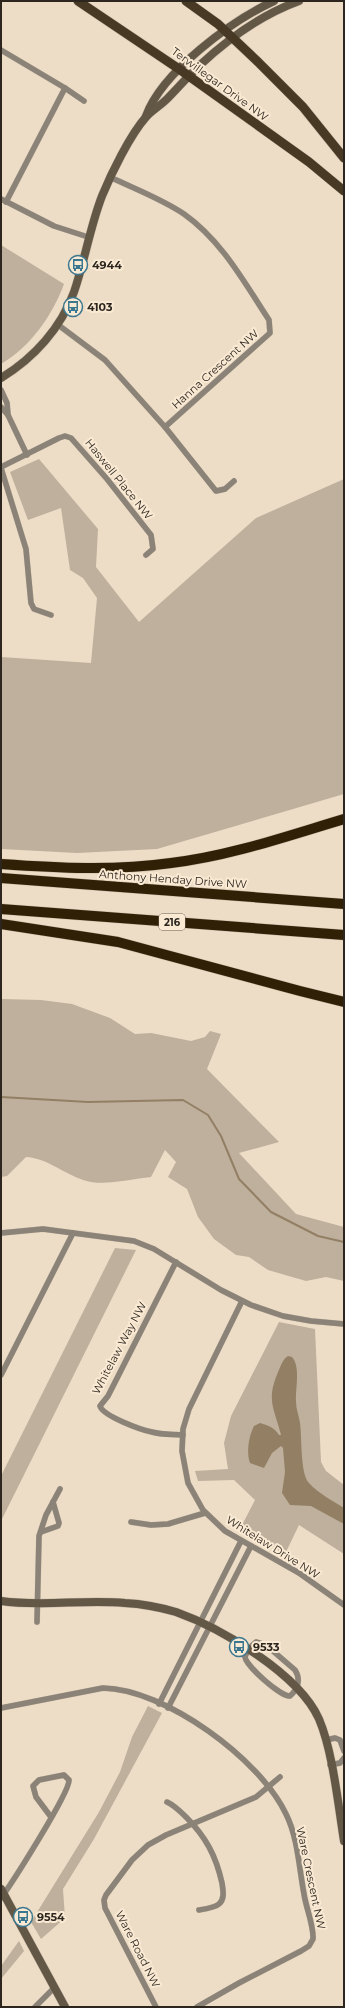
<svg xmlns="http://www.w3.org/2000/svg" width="345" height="2008" viewBox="0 0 345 2008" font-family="Montserrat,sans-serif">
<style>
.green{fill:#beb09d}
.water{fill:#937f64}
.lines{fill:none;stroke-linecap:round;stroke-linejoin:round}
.stream{stroke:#937f64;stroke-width:2}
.street-casing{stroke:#cabca9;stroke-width:6}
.secondary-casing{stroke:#cabca9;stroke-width:9}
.primary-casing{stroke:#cabca9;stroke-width:10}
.highway-casing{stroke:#cabca9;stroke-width:11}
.street{stroke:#8b8377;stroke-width:5.5}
.secondary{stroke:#635746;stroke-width:8}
.primary{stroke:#473924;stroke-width:9}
.highway{stroke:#302006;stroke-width:10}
.labels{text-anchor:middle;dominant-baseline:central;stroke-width:4;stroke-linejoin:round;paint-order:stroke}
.shield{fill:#faead4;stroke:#6a6155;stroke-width:1}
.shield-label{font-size:10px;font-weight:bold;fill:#2c261e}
.street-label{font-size:11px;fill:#2c261e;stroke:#faead4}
.poi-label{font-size:11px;font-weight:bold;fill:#2c261e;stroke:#faead4;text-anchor:start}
</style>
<rect width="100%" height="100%" fill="#edddc7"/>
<!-- green -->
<g class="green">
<path d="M1,245L64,284C52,316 31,346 1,364Z"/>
<polygon points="39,459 98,529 96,567 139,622 256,518 344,479 344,794 157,849 77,853 1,849 1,657 91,663 97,598 83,578 70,570 61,508 28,520 10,472"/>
<path d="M1,999L41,1000L72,1004L110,1018L135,1034L151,1033L191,1041L205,1037L210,1031L221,1034L207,1069L279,1142L239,1153L296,1214L344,1227V1281L326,1277L306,1281L268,1270L249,1257L236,1255L214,1239L198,1217L187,1189L168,1177L176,1162L165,1150L151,1177C129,1179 103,1187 83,1180C63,1173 46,1158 26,1157L7,1176L1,1177Z"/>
<polygon points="115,1248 136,1250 1,1521 1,1476"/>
<polygon points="279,1322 315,1329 321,1462 326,1471 344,1485 344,1554 299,1525 285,1554 240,1529 255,1500 234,1480 198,1481 195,1471 228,1469 224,1443 231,1416"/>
<polygon points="148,1706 162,1713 94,1839 63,1889 65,1918 41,1939 31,1922 99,1812 120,1772 132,1737"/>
<polygon points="19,1941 24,1951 1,1979 1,1966"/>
</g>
<!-- water -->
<path class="water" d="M288,1356L292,1357C301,1367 295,1389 296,1402C296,1409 299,1416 300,1423C302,1436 300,1474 309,1483C318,1493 333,1501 344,1508V1524L311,1506L290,1505L282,1493L285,1472L283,1448L281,1446L272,1453L264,1468L250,1463C246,1452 249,1436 254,1426L260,1423C269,1426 274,1427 279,1435H281C274,1407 266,1401 278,1372C281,1366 282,1360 288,1356Z"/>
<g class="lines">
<!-- stream -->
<polyline class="stream" points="1,1097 88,1102 183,1100 208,1115 221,1136 239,1179 271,1212 318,1236 344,1242"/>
<!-- street casing -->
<g class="street-casing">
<g id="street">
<polyline points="1,50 65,88 6,202"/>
<polyline points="65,88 84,101"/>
<polyline points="1,199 54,226 88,237"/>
<path d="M57,324L105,360L165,427L270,333L269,320C244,282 222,241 184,214C162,199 135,189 110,177"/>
<polyline points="1,390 7,403 8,415"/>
<polyline points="1,407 8,415 27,455"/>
<polyline points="165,427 216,491 225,489 234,481"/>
<polyline points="1,467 59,438 65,436 71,438 107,479 151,535 153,549 146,555"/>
<polyline points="1,468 26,549 31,603 34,609 51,615"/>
<polyline points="1,1233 43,1229 134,1241 154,1249 221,1290 251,1305 283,1316 311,1321 344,1324"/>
<path d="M176,1262L108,1396L100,1406C103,1416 141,1430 152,1432C162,1435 173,1434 183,1435"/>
<polyline points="242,1301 189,1409 183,1429 182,1451 188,1483 203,1510 225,1531 299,1573 344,1605"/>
<polyline points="1,1375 73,1233"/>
<polyline points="131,1522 151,1525 168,1524 205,1513"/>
<polyline points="41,1532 58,1526 59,1523 53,1502"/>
<polyline points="37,1622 39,1536 46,1515 60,1489"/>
<path d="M256,1642L266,1645L295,1670C301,1679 298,1689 290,1696C281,1697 246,1666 245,1657L248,1649Z"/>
<polyline points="159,1704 241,1541"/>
<path d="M1,1708L103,1688C165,1689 260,1759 286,1814C298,1838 299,1868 304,1894C306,1908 314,1926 313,1939L309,1946L301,1951L239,1983L197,2007"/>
<polyline points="168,1708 251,1546"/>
<polyline points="326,1740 335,1738 340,1740 344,1751"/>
<polyline points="330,1765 340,1763 344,1758"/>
<path d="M167,1802C174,1805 180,1811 186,1817C206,1837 216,1856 222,1883C223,1890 225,1899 219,1904C214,1908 205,1909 199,1910"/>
<path d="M1,1898C12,1883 70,1792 69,1780L64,1775L39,1780L33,1786L36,1797L51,1817"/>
<polyline points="35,2007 54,1988"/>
<polyline points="156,2007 105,1908 104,1900 106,1895 132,1860 148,1845 166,1835 256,1797 280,1777"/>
</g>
</g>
<!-- secondary casing -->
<g class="secondary-casing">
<g id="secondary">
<path d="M146,116C162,72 231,21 274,1"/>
<path d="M1,378C34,358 61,328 74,292C85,260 90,227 102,196C111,174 130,135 146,117C152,110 160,106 167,99C178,88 188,76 200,65C228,39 263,14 299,1"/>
<path d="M1,1601C42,1607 84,1599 125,1603C143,1604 159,1607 176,1612C221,1628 299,1674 319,1719C333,1752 338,1804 344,1841"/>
<polyline points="1,1889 65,2007"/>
</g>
</g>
<!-- primary casing -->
<g class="primary-casing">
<g id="primary">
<polyline points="78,1 179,69 309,162 344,191"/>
<polyline points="186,1 218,24 256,60 303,107 344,158"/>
</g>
</g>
<!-- highway casing -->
<g class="highway-casing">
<g id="highway">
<path d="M1,864C58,868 114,871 171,863C230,856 287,836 344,819"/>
<polyline points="1,878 344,904"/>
<polyline points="1,909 344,935"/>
<polyline points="1,924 118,942 300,991 344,1002"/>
</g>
</g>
<!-- street -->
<use href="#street" class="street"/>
<!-- secondary -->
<use href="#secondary" class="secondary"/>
<!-- primary -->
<use href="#primary" class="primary"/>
<!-- highway -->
<use href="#highway" class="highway"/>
</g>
<!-- icons -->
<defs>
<g id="bus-ring" transform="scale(1)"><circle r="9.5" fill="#faead4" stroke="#3b778e" stroke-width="1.5"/><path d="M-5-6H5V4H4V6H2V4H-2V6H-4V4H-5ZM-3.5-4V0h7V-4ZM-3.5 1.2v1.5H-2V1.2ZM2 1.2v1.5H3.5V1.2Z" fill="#3b778e"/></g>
</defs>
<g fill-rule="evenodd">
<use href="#bus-ring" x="78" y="265"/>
<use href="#bus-ring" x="73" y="307"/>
<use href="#bus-ring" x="239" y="1647"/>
<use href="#bus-ring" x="23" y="1917"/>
</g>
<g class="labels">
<!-- shield labels -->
<rect class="shield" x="159" y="914" width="26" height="16" rx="3"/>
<g class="shield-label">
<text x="172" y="922">216</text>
</g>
<!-- street labels -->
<g class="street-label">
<text transform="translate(220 84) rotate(36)">Terwillegar Drive NW</text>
<text transform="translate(215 369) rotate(-42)">Hanna Crescent NW</text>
<text transform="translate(119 479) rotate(51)">Haswell Place NW</text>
<text transform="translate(173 879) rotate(4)">Anthony Henday Drive NW</text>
<text transform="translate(119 1348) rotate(-62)">Whitelaw Way NW</text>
<text transform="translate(273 1547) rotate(32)">Whitelaw Drive NW</text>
<text transform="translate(311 1878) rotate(78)">Ware Crescent NW</text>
<text transform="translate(138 1949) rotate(63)">Ware Road NW</text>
</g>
<!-- poi labels -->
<g class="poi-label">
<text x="92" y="265">4944</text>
<text x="87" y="307">4103</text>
<text x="253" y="1647">9533</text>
<text x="37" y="1917">9554</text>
</g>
</g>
<!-- border -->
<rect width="345" height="2008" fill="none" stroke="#2c261e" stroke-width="4"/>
</svg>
